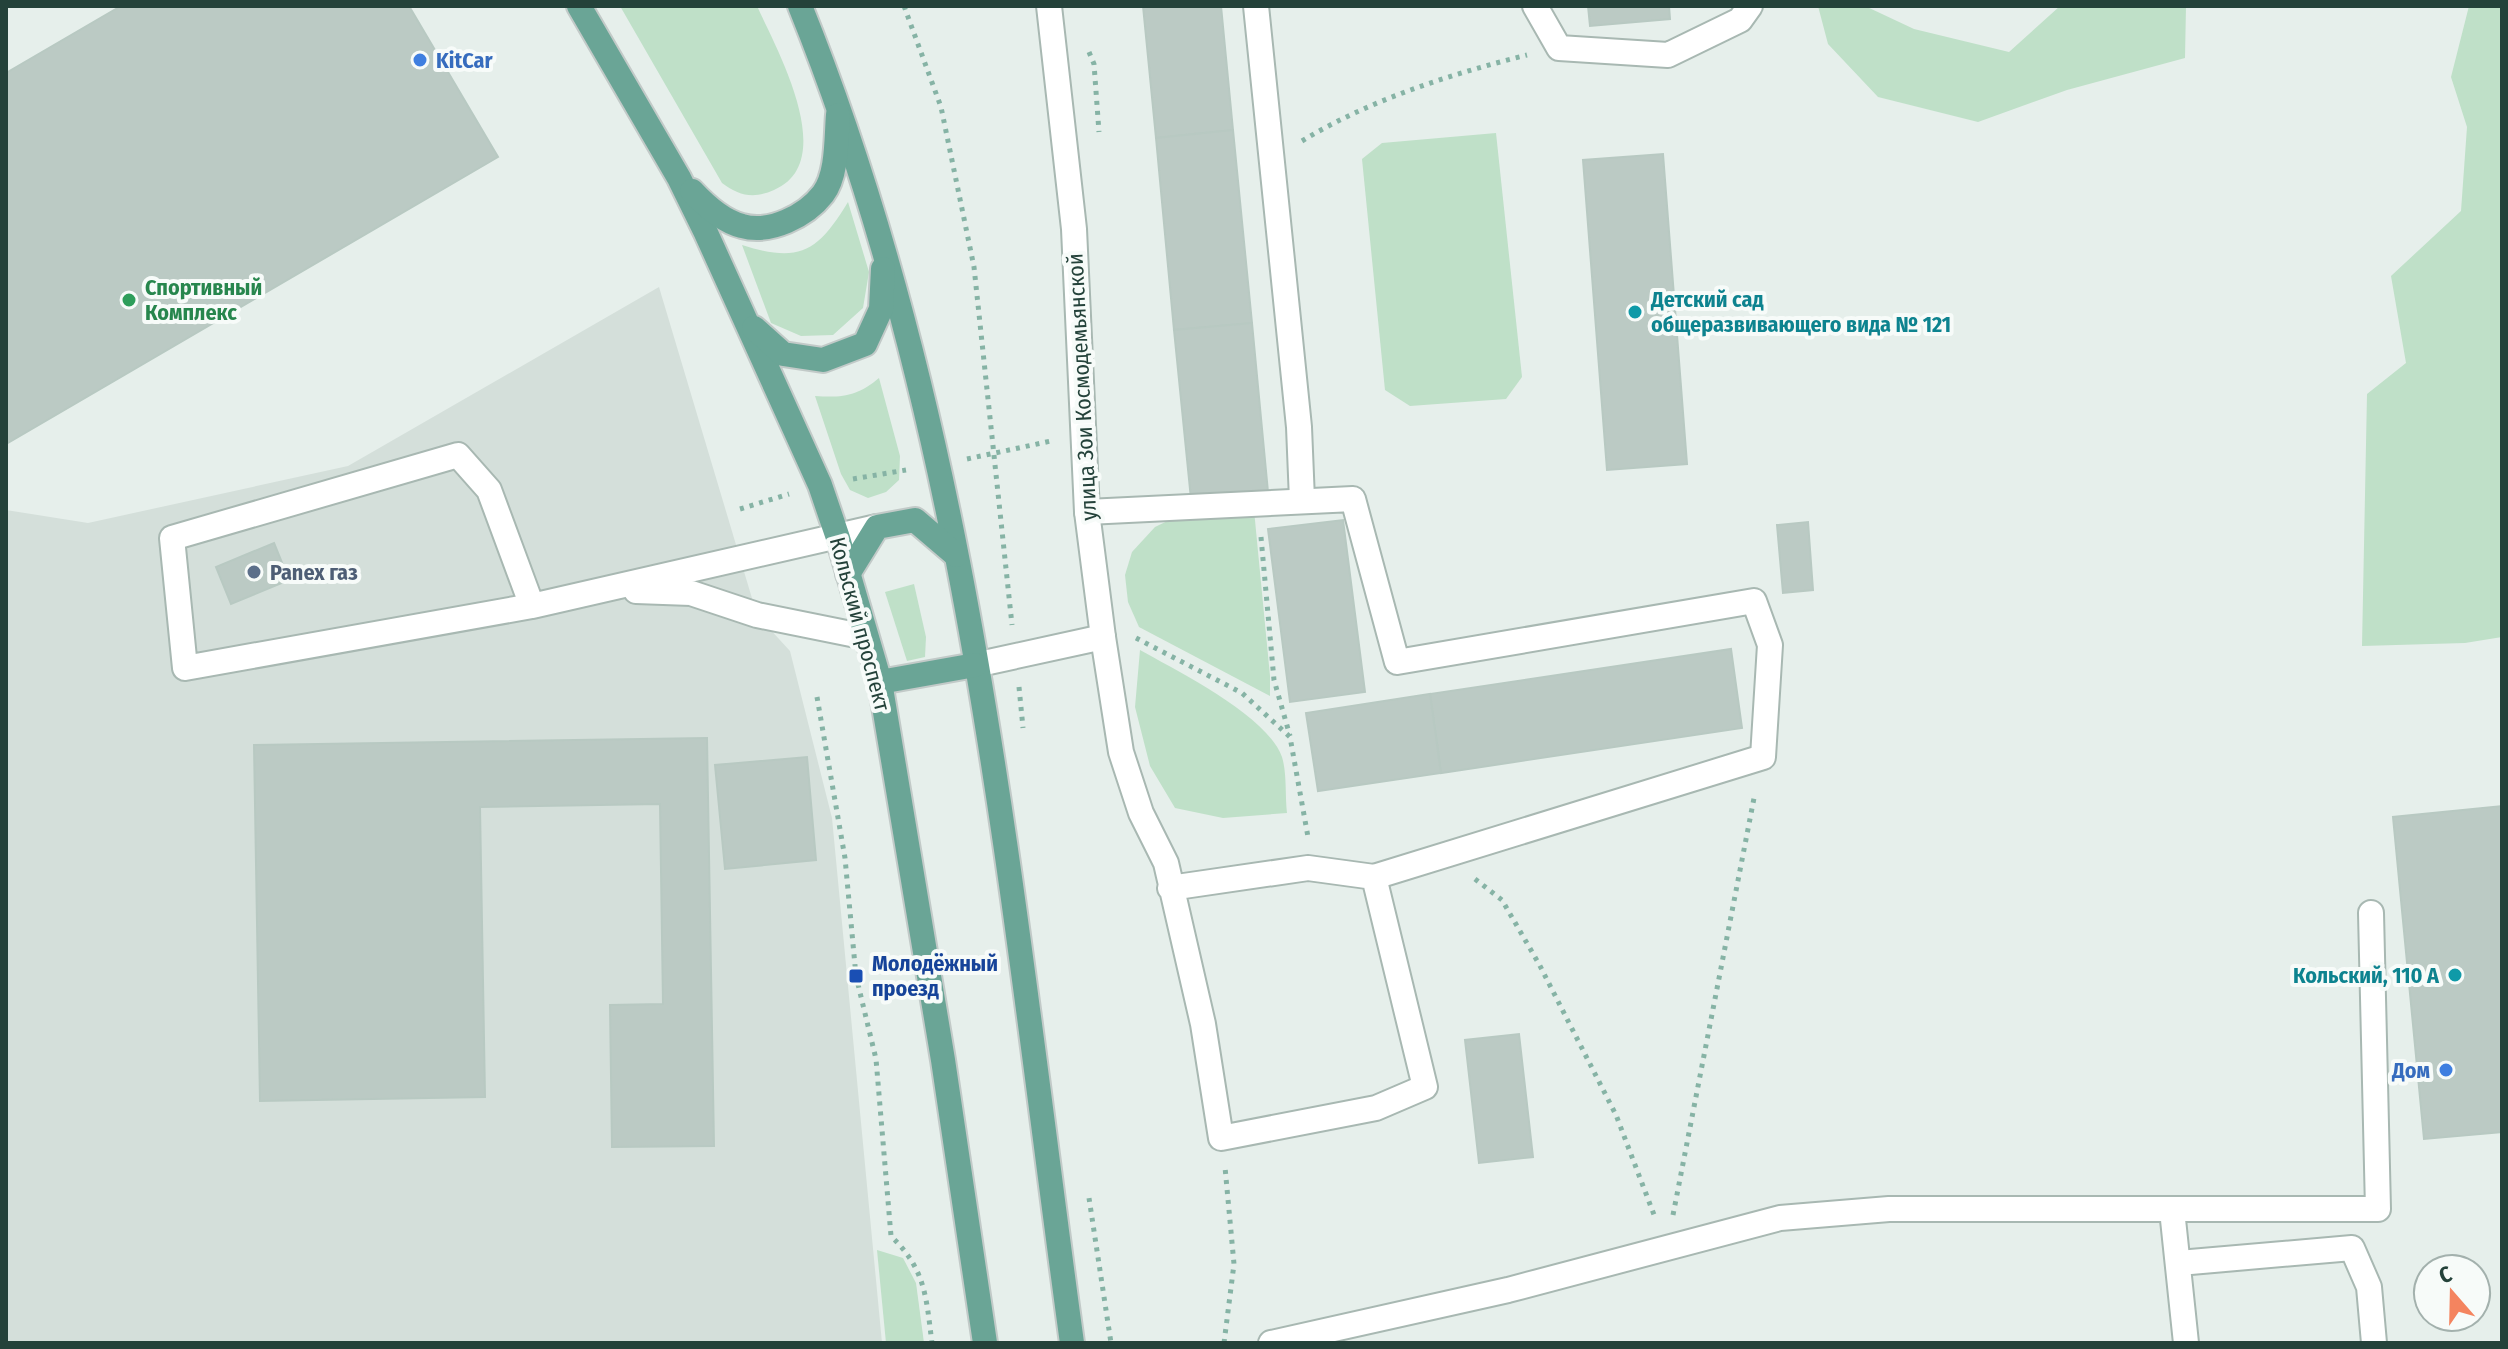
<svg xmlns="http://www.w3.org/2000/svg" width="2508" height="1349" viewBox="0 0 2508 1349" font-family="'Fira Sans Condensed',sans-serif">
<style>
.built{fill:#d4dfda}
.green{fill:#bfe0c8}
.building{fill:#bbcac4;stroke:#b8c9c2;stroke-width:2}
.lines{fill:none;stroke-linecap:round;stroke-linejoin:round}
.minor-casing{stroke:#a8b8b2;stroke-width:28}
.major-casing{stroke:#c2cac8;stroke-width:28}
.path{stroke:#86b3a5;stroke-width:5;stroke-dasharray:4 6;stroke-linecap:butt}
.minor{stroke:#fff;stroke-width:24}
.major{stroke:#6aa596;stroke-width:24}
.shop-dot{fill:#3f7fe0;stroke:#f7fbf9;stroke-width:3}
.leisure-dot{fill:#2e9e5b;stroke:#f7fbf9;stroke-width:3}
.culture-dot{fill:#0f9aa8;stroke:#f7fbf9;stroke-width:3}
.service-dot{fill:#5c6f8a;stroke:#f7fbf9;stroke-width:3}
.transit-dot{fill:#1a4fb4;stroke:#f7fbf9;stroke-width:3}
.labels{text-anchor:middle;dominant-baseline:central;stroke-width:8;stroke-linejoin:round;paint-order:stroke}
.shop-label{font-size:22px;font-weight:bold;fill:#366cbe;stroke:#f7fbf9;text-anchor:start}
.leisure-label{font-size:22px;font-weight:bold;fill:#27864d;stroke:#f7fbf9;text-anchor:start}
.culture-label{font-size:22px;font-weight:bold;fill:#0d838f;stroke:#f7fbf9;text-anchor:start}
.street-label{font-size:22px;fill:#24423a;stroke:#f7fbf9}
.service-label{font-size:22px;font-weight:bold;fill:#4e5e75;stroke:#f7fbf9;text-anchor:start}
.transit-label{font-size:22px;font-weight:bold;fill:#164399;stroke:#f7fbf9;text-anchor:start}
</style>
<rect width="100%" height="100%" fill="#e6efeb"/>
<!-- built -->
<polygon class="built" points="659,287 757,615 790,651 832,818 882,1343 6,1343 6,510 88,523 348,466"/>
<!-- green -->
<g class="green">
<path d="M620,6H757C777,50 840,162 774,190C754,199 739,196 722,183Z"/>
<polygon points="1818,6 1865,6 1914,29 2009,52 2060,6 2186,6 2185,58 2067,90 1978,122 1878,97 1828,44"/>
<polygon points="2469,6 2502,6 2502,637 2465,643 2362,646 2367,394 2406,363 2391,276 2461,211 2467,127 2451,77"/>
<polygon points="1496,133 1522,377 1506,399 1410,406 1385,390 1362,159 1382,143"/>
<path d="M848,202L869,272L863,308L833,335L801,336L771,323L742,245C799,263 817,253 848,202Z"/>
<path d="M879,378L900,456L899,480L886,492L868,498L850,490L841,474L815,396C842,398 858,396 879,378Z"/>
<polygon points="1254,510 1270,676 1270,696 1139,627 1128,602 1125,575 1132,552 1155,527 1186,512"/>
<polygon points="914,584 926,637 925,657 907,661 885,592"/>
<path d="M1140,650C1177,671 1267,715 1282,757C1287,773 1285,796 1287,813L1223,818L1175,808L1150,766L1135,707Z"/>
<polygon points="877,1250 903,1258 916,1283 924,1343 886,1343"/>
</g>
<!-- building -->
<g class="building">
<polygon points="121,6 409,6 498,157 6,444 6,73"/>
<polygon points="1143,6 1221,6 1233,130 1156,138"/>
<polygon points="1588,6 1669,6 1670,19 1590,26"/>
<polygon points="1233,130 1252,323 1174,330 1156,138"/>
<polygon points="1663,154 1687,464 1607,470 1583,160"/>
<polygon points="1252,323 1268,492 1191,499 1174,330"/>
<polygon points="1343,520 1365,692 1290,702 1268,529"/>
<polygon points="1808,522 1813,590 1783,593 1777,525"/>
<polygon points="274,543 289,580 231,604 216,567"/>
<polygon points="1731,649 1742,728 1441,773 1430,694"/>
<polygon points="1430,694 1441,773 1318,791 1306,713"/>
<polygon points="707,738 714,1146 612,1147 610,1005 663,1004 660,804 480,807 485,1097 260,1101 254,745"/>
<polygon points="807,757 816,860 725,869 715,765"/>
<polygon points="2502,806 2502,1132 2424,1139 2393,817"/>
<polygon points="1519,1034 1533,1157 1479,1163 1465,1040"/>
</g>
<g class="lines">
<!-- minor casing -->
<g class="minor-casing">
<g id="minor">
<polyline points="1049,6 1074,229 1087,512 1103,637 1121,752 1141,813 1166,863 1203,1024 1221,1138 1376,1108 1425,1087 1374,877 1308,868 1170,888"/>
<polyline points="1256,6 1299,427 1302,500"/>
<polyline points="1535,6 1559,48 1668,55 1740,20 1750,6"/>
<polyline points="1087,512 1353,499 1397,662 1754,601 1770,645 1763,757 1374,877"/>
<polyline points="636,591 691,593 757,615 866,637"/>
<polyline points="532,606 185,668 172,538 458,455 489,490 532,606 877,527"/>
<polyline points="975,665 1103,637"/>
<polyline points="2172,1210 2186,1343"/>
<polyline points="2179,1263 2352,1248 2369,1287 2374,1343"/>
<polyline points="1271,1343 1508,1290 1780,1218 1889,1209 2378,1209 2371,913"/>
</g>
</g>
<!-- major casing -->
<g class="major-casing">
<g id="major">
<polyline points="579,6 679,178 706,233 820,485 838,538 880,682 943,1060 985,1343"/>
<path d="M800,6C971,430 1010,894 1072,1343"/>
<path d="M692,191C705,205 722,221 742,226C770,234 806,216 823,194C838,174 836,138 838,115"/>
<polyline points="754,328 783,354 823,360 865,344 881,309 883,269"/>
<polyline points="848,574 877,527 915,520 956,555"/>
<polyline points="880,682 975,665"/>
</g>
</g>
<!-- path -->
<g class="path">
<polyline points="904,6 941,107 974,267 1012,625"/>
<polyline points="1089,52 1094,64 1099,132"/>
<path d="M1302,141C1369,100 1451,74 1527,55"/>
<polyline points="967,459 1051,441"/>
<polyline points="853,479 906,470"/>
<polyline points="740,509 789,494"/>
<polyline points="1261,537 1274,680 1290,736"/>
<polyline points="1136,638 1242,693 1290,737 1308,837"/>
<polyline points="1019,687 1023,728"/>
<path d="M817,697L845,858L856,976L876,1059L891,1236C926,1270 926,1297 932,1343"/>
<polyline points="1475,879 1502,900 1539,964 1616,1115 1656,1220"/>
<polyline points="1089,1198 1111,1343"/>
<polyline points="1673,1215 1755,793"/>
<polyline points="1224,1343 1234,1264 1225,1167"/>
</g>
<!-- minor -->
<use href="#minor" class="minor"/>
<!-- major -->
<use href="#major" class="major"/>
</g>
<!-- markers -->
<g class="shop-dot">
<circle cx="420" cy="60" r="8"/>
<circle cx="2446" cy="1070" r="8"/>
</g>
<circle class="leisure-dot" cx="129" cy="300" r="8"/>
<g class="culture-dot">
<circle cx="1635" cy="312" r="8"/>
<circle cx="2455" cy="975" r="8"/>
</g>
<circle class="service-dot" cx="254" cy="572" r="8"/>
<rect class="transit-dot" x="848" y="968" width="16" height="16" rx="4"/>
<g class="labels">
<!-- shop labels -->
<g class="shop-label">
<text x="436" y="60">KitCar</text>
<text x="2430" y="1070" text-anchor="end">Дом</text>
</g>
<!-- leisure labels -->
<g class="leisure-label">
<text x="145" y="287">Спортивный<tspan x="145" dy="25">Комплекс</tspan></text>
</g>
<!-- culture labels -->
<g class="culture-label">
<text x="1651" y="299">Детский сад<tspan x="1651" dy="25">общеразвивающего вида № 121</tspan></text>
<text x="2439" y="975" text-anchor="end">Кольский, 110 А</text>
</g>
<!-- street labels -->
<g class="street-label">
<text transform="translate(1082 387) rotate(-93)">улица Зои Космодемьянской</text>
<text transform="translate(860 624) rotate(75)">Кольский проспект</text>
</g>
<!-- service labels -->
<g class="service-label">
<text x="270" y="572">Panex газ</text>
</g>
<!-- transit labels -->
<g class="transit-label">
<text x="872" y="963">Молодёжный<tspan x="872" dy="25">проезд</tspan></text>
</g>
</g>
<!-- border -->
<rect width="2508" height="1349" fill="none" stroke="#24423a" stroke-width="16"/>
<!-- north arrow -->
<g transform="translate(2452 1293) rotate(340)"><circle r="38" fill="#f7fbf9" stroke="#a3b1ad" stroke-width="2"/>
<path d="M0-6L14 30L0 20L-14 30Z" fill="#f4845f"/>
<text y="-12" font-size="22" font-weight="bold" text-anchor="middle" fill="#24423a">С</text>
</g>
</svg>
